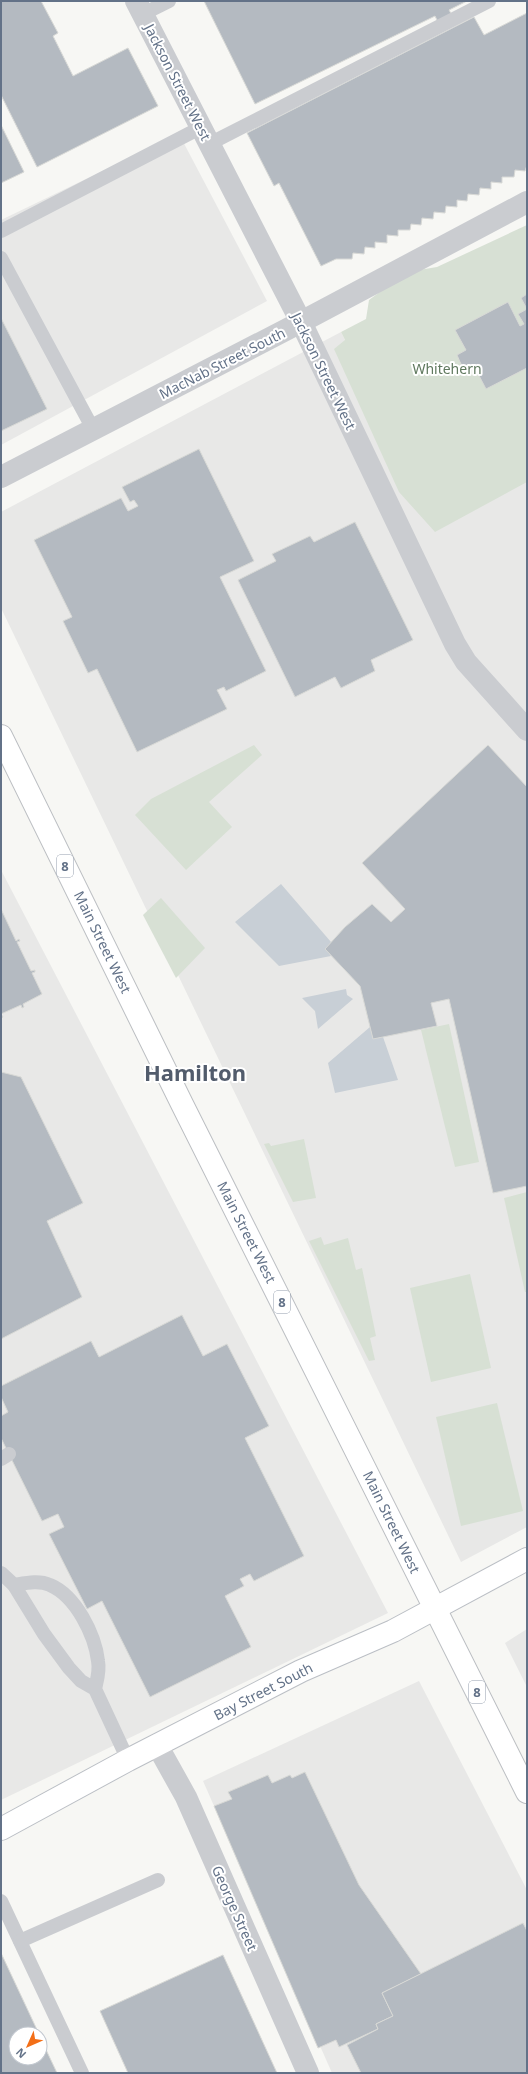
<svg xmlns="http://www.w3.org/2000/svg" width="528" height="2074" viewBox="0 0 528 2074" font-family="'Noto Sans',sans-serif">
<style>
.built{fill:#e8e8e7}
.green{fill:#d7e0d4}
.water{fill:#c8cfd6}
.building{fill:#b4bac1;stroke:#d8d9d6}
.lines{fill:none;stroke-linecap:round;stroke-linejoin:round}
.secondary-casing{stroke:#bbbfc5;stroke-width:24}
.primary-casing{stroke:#bcbfc3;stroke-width:24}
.lane{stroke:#caccd0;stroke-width:14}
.street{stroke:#caccd0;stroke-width:22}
.secondary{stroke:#fff;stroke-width:22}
.primary{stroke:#fff;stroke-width:22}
.labels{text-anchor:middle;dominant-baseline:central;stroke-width:4;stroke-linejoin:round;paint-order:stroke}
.shield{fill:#fff;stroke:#929cac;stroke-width:1}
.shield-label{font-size:13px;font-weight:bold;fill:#637288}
.street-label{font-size:14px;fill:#637288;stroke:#fff}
.park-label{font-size:14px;fill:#60795f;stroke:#fff}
.town-label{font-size:22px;font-weight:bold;fill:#525c6c;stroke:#fff}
</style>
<rect width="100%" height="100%" fill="#f7f7f4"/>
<!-- built -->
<g class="built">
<polygon points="179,134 267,301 1,445 1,220"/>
<polygon points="341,332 434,525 527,475 527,1527 461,1562 1,608 1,512"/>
<polygon points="1,870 388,1613 1,1800"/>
<polygon points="527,1629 527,1687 505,1643"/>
<polygon points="419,1681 527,1890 527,1991 366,2073 332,2073 203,1781"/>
</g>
<!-- green -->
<g class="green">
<polygon points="527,225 527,482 435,532 399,492 334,349 345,340 341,332 366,319 369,300 407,272 437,267"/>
<polygon points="254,745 262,755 209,802 232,827 186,870 135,815 151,799"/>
<polygon points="161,898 205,948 176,978 143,915"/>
<polygon points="449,1024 479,1162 455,1167 421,1030"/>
<polygon points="304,1139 316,1198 293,1202 264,1144 269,1143 271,1146"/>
<polygon points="527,1192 527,1292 525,1292 504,1198"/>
<polygon points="321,1237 324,1245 348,1238 356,1270 362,1268 376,1336 370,1338 375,1360 369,1361 309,1241"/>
<polygon points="470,1274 491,1368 431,1382 410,1288"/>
<polygon points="497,1403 523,1511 461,1526 436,1417"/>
</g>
<!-- water -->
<g class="water">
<polygon points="281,884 331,942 326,949 331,956 279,966 235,922"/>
<polygon points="346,989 347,995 353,999 318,1029 315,1011 302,998"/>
<polygon points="370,1027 373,1039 383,1037 398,1080 335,1093 328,1063"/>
</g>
<!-- building -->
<g class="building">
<polygon points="1,1 41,1 58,33 53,36 73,76 128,48 158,106 37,167 1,95"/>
<polygon points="204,1 467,1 449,10 453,17 439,24 435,16 255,104"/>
<polygon points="527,13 527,165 525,171 515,170 514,177 502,177 502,183 491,182 491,189 480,188 479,195 468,194 467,201 457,200 457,207 446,206 445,213 434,212 433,219 422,218 421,225 411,224 410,230 398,230 398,236 387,235 387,243 375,242 375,248 365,247 364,254 353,253 352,259 336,259 321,266 279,183 274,186 247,133 474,17 484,35"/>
<polygon points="1,125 24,172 1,183"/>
<polygon points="527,294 527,368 486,389 474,366 465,371 460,362 457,355 466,350 455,330 508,302 520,326 524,324 518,314 527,309 521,298"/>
<polygon points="1,318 47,409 1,431"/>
<polygon points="199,449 254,561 220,577 266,671 226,691 224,687 217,690 227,709 137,752 97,669 88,673 63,621 72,617 34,540 121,498 128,511 138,506 134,500 130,502 122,487"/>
<polygon points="355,522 413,640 371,660 375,671 341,688 335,677 295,697 238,580 276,561 272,554 310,536 314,542"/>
<polygon points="488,745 527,787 527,1186 493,1193 449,999 431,1003 437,1026 373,1039 360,986 325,949 345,927 372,904 391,922 405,909 362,863"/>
<polygon points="1,909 16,941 19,939 20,941 17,942 31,971 35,970 35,972 32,973 42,994 23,1004 24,1007 22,1008 21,1005 1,1014 3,1017 1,1018"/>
<polygon points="1,1072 21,1077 83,1203 47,1221 82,1297 1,1339"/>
<polygon points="182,1315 203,1356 227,1344 269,1426 245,1438 304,1556 254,1581 250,1574 240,1579 244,1586 225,1596 251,1647 150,1697 102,1601 87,1609 49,1534 64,1527 58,1514 42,1521 1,1438 1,1416 8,1412 1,1397 1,1386 91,1341 99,1357"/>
<polygon points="305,1772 359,1885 421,1974 382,1993 393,2016 376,2024 378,2029 339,2047 336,2040 318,2048 214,1806 232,1799 228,1792 268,1775 272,1783 290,1775 292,1778"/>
<polygon points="523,1923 527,1931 527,2073 361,2073 347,2045 378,2029 376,2024 393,2016 382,1993"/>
<polygon points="1,1953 39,2034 16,2034 16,2058 40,2058 40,2037 57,2073 1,2073"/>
<polygon points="223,1955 277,2073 128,2073 100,2011"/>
</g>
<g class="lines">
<!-- secondary casing -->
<g class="secondary-casing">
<polyline id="secondary" points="1,1829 128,1760 301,1671 393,1631 527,1559"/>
</g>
<!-- primary casing -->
<g class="primary-casing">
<polyline id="primary" points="1,736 182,1104 527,1792"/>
</g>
<!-- lane -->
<g class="lane">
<polyline points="143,14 169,1"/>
<polyline points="209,144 489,1"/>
<polyline points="1,231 200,128"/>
<polyline points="1,258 93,429"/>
<polyline points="1,1459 9,1454"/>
<polyline points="1,1573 14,1585"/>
<path d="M95,1689C97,1680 100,1671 98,1661C95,1635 76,1596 50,1585C39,1580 26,1583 14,1585L44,1634L69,1668L81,1681L95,1689L128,1760"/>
<polyline points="1,1901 82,2073"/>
<polyline points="20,1941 158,1880"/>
</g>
<!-- street -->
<g class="street">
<polyline points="136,1 301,322 455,644 466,662 527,730"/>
<polyline points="1,477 301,322 527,202"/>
<polyline points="157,1745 186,1797 308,2073"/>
</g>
<!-- secondary -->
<use href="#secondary" class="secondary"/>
<!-- primary -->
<use href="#primary" class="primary"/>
</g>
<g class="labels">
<!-- shield labels -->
<g class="shield">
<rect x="57" y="855" width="16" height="22" rx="3"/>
<rect x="274" y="1291" width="16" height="22" rx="3"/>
<rect x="469" y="1681" width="16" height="22" rx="3"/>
</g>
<g class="shield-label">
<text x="65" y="866">8</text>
<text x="282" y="1302">8</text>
<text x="477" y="1692">8</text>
</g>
<!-- street labels -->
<g class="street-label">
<text transform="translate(178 82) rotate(63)">Jackson Street West</text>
<text transform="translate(222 363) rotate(-27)">MacNab Street South</text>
<text transform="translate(324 371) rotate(64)">Jackson Street West</text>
<text transform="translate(103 942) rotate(64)">Main Street West</text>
<text transform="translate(247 1232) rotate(63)">Main Street West</text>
<text transform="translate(392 1522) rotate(64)">Main Street West</text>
<text transform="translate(263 1691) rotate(-27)">Bay Street South</text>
<text transform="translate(235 1908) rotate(66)">George Street</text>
</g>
<!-- park labels -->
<g class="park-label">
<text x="447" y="368">Whitehern</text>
</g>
<!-- town labels -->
<g class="town-label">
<text x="195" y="1072">Hamilton</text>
</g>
</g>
<!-- border -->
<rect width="528" height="2074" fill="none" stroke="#637288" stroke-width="4"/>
<!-- north arrow -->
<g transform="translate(28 2046) rotate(225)"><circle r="19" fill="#ffffff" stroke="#c1c7cf"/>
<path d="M0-3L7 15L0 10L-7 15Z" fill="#f36f18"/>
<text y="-6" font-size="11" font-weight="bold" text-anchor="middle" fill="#637288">N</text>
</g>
</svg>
